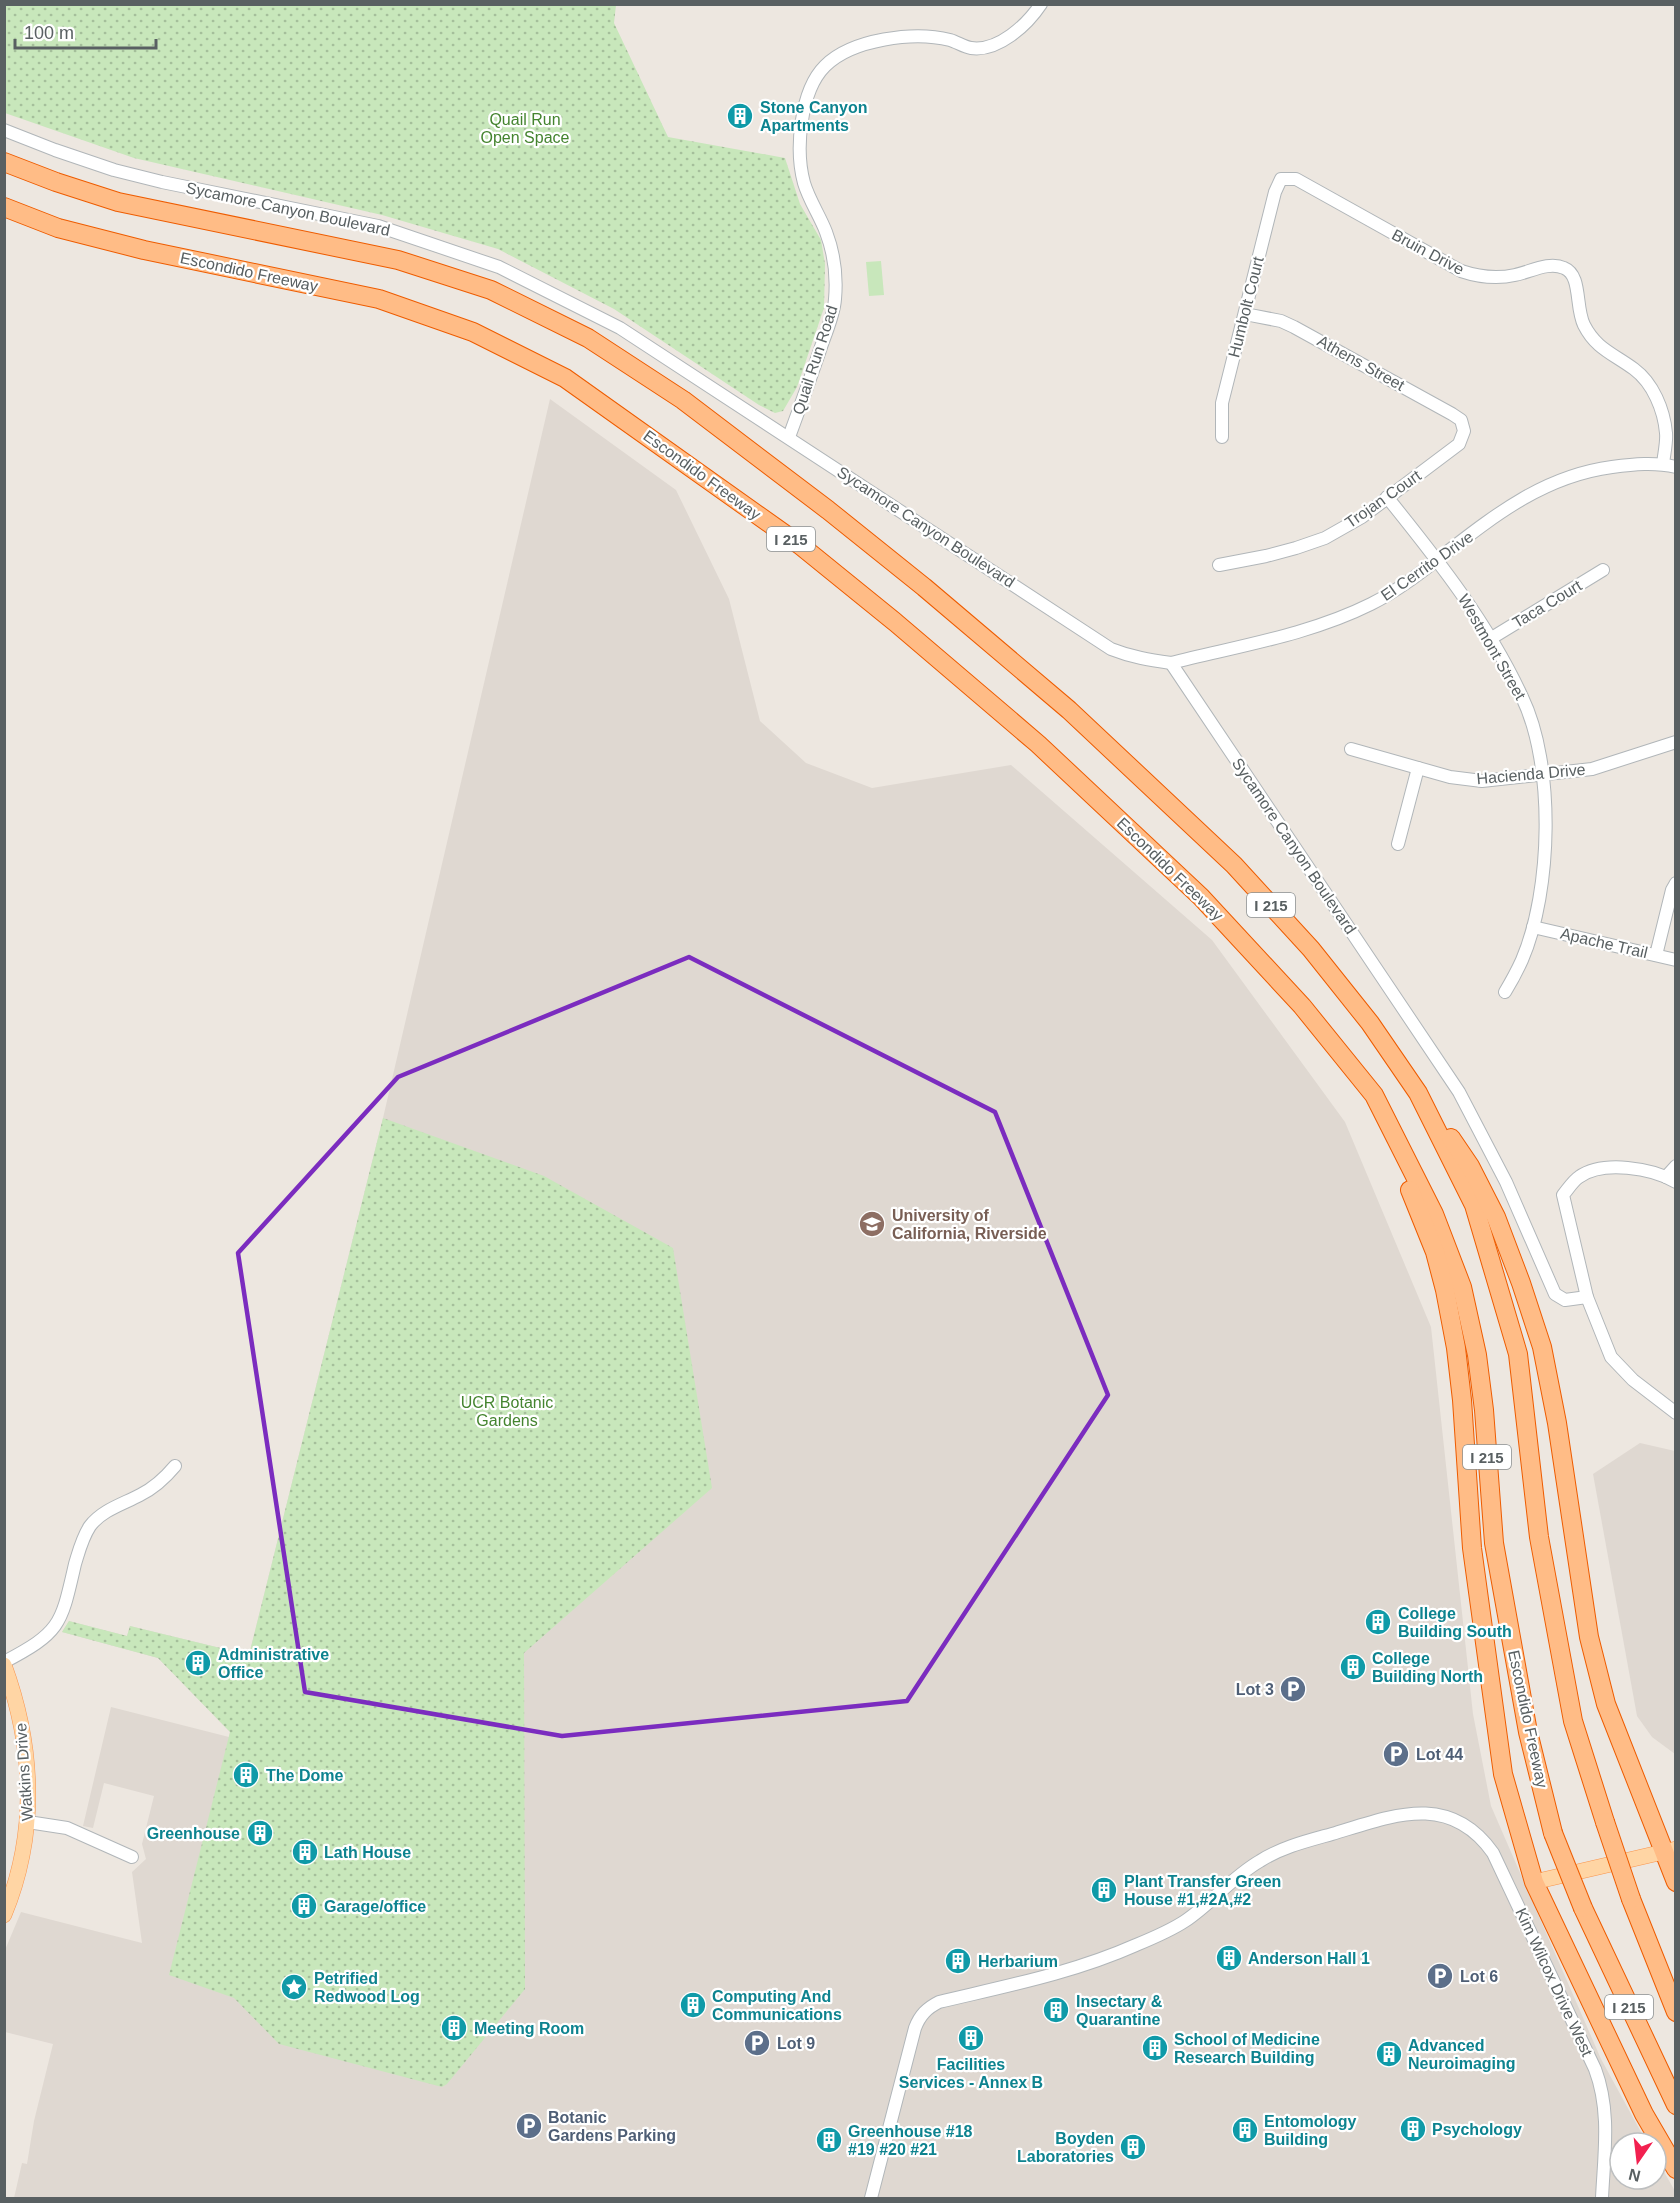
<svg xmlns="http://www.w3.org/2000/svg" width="1680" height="2203" viewBox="0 0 1680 2203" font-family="Arial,sans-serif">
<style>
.education{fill:#dfd8d1}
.grass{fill:#c8e7bb}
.park{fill:url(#park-dots)}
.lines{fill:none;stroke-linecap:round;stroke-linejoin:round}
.minor-casing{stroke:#b1b6b9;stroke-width:14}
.major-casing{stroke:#f9954e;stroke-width:16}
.highway-casing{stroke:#ee5c00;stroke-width:20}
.minor{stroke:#fff;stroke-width:12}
.major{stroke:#ffd5a4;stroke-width:15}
.highway{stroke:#ffbc86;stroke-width:18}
.highway-bridge-casing{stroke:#ee5c00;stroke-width:20;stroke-linecap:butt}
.highway-bridge{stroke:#ffbc86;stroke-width:18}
.marked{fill:none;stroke:#7b2cbf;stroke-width:4.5;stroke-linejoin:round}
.labels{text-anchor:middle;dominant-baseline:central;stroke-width:4.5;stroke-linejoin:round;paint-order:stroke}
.shield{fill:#fff;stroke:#8b9091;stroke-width:1.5}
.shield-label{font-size:15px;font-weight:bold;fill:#596062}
.culture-label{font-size:16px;font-weight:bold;fill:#0d838f;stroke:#fff;text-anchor:start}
.park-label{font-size:16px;fill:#44842f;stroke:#fff}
.street-label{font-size:16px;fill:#596062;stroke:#fff}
.education-label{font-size:16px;font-weight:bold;fill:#785e54;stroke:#fff;text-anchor:start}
.service-label{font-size:16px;font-weight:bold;fill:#4e5e75;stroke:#fff;text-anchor:start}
</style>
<defs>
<pattern id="park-dots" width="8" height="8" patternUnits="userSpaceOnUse" patternTransform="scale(1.5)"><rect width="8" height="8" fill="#c8e7bb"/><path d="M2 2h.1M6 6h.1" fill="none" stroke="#a5bf9b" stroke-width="1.8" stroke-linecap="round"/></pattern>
</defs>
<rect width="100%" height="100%" fill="#ede7e0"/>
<!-- education -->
<g class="education">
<polygon points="550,399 676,490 729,599 760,721 806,763 872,788 1011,765 1212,940 1345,1122 1431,1327 1473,1714 1491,1806 1601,2059 1647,2143 1620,2143 1620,2179 1656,2179 1656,2158 1675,2191 1675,2198 14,2198 22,2163 27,2164 34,2121 53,2044 5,2032 5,1950 21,1912 142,1943 132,1872 146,1859 142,1844 154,1796 104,1783 93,1828 83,1826 111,1707 229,1737 230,1732 158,1658 62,1632 69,1621 127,1636 130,1626 249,1655 383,1118"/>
<polygon points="1640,1443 1675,1451 1675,1754 1652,1737 1637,1716 1593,1474"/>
</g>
<!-- grass -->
<polygon class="grass" points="881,261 884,295 869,296 866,262"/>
<!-- park -->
<g class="park">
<polygon points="5,4 616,5 614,23 668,137 785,158 800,204 821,240 825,264 824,308 797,387 783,411 775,413 759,405 614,309 498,249 382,215 134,158 5,113"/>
<polygon points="383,1118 544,1176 673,1248 712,1488 524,1653 525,1989 447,2084 442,2087 279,2044 234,1998 169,1975 230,1732 158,1658 62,1632 69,1621 127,1636 130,1626 249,1655"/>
</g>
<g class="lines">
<!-- minor casing -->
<g class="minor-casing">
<g id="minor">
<path d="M4,130L55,150L114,170L162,182L378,226L499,267L620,328L1111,649C1131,657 1150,660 1171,663C1238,646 1309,635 1371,604C1397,591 1419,574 1442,556C1495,515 1544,476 1612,467C1634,464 1655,462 1676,467"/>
<path d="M789,437C800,407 811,377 821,347C826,332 834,315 835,299C837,277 834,253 826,232C820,216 809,200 804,183C795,150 800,91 825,66C852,39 914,31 950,40C957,42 964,47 971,48C998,52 1027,25 1041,4"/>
<path d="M1222,437V403L1275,192L1281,179H1296L1461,271C1479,277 1497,279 1515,275C1530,272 1549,261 1564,268C1582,275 1575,307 1584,325C1596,349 1614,354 1634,369C1653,383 1664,410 1666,433C1667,442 1664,454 1663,464"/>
<path d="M1387,497C1437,559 1488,623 1522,697C1555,765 1552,890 1522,960C1517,971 1511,982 1505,992"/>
<polyline points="1219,565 1266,556 1296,548 1325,538 1362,517 1459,444 1464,431 1461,420 1452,414 1294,327 1281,321 1245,314"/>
<polyline points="1490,639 1603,570"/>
<polyline points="1171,663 1459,1092 1506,1182 1555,1294 1565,1300 1587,1297"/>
<polyline points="1351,749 1450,777 1482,781 1592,769 1676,742"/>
<polyline points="1398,844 1418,768"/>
<polyline points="1533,927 1676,960"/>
<polyline points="1656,955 1672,890 1676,883"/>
<polyline points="1666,1177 1676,1166"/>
<path d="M1676,1182C1652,1168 1603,1160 1579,1177C1573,1181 1568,1189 1563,1195L1587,1297L1611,1357L1633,1380L1676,1413"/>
<path d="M4,1662C61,1632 61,1625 75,1564C79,1551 82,1538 90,1526C102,1510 123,1504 140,1495C154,1488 165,1478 175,1466"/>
<polyline points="28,1822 67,1828 132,1857"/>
<path d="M871,2198L915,2028C920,2015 927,2008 939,2002C1006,1986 1073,1973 1136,1945C1153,1938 1170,1931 1185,1921C1212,1903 1232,1877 1260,1861C1282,1847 1307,1841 1332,1834C1392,1816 1449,1791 1493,1853L1595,2069C1611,2111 1604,2155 1602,2198"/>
</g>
</g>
<!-- major casing -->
<g class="major-casing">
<g id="major">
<path d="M4,1665C34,1747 38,1833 4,1915"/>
<polyline points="1534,1882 1676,1849"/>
</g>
</g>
<!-- highway casing -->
<g class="highway-casing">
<g id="highway">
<polyline points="4,162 56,182 118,202 398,260 491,290 588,338 683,400 828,510 924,587 1069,710 1234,865 1311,949 1370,1023 1418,1093 1474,1205 1518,1354 1539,1537 1573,1721 1605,1822"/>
<polyline points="4,207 58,228 144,250 379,299 473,332 565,378 800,545 895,622 1038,744 1201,897 1302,1006 1374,1095 1434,1214 1462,1287 1477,1355 1484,1410 1494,1543 1528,1732 1553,1833"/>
<polyline points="1451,1138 1470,1166 1496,1217 1521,1283 1542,1347 1557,1423 1589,1637 1606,1704 1676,1882"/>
<polyline points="1410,1190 1435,1252 1445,1290 1456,1348 1462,1400 1472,1548 1503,1774 1534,1882 1644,2114 1676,2169"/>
<polyline points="1631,1899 1676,2012"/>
<polyline points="1583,1908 1676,2105"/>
</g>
</g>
<!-- minor -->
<use href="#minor" class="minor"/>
<!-- major -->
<use href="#major" class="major"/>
<!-- highway -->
<use href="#highway" class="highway"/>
<!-- highway-bridge casing -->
<g class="highway-bridge-casing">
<g id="highway-bridge">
<polyline points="1605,1822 1631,1899"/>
<polyline points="1553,1833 1583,1908"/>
</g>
</g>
<!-- highway-bridge -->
<use href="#highway-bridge" class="highway-bridge"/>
</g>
<!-- marked area -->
<path class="marked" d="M689,957L995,1112L1108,1395L907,1701L562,1736L305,1692L238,1253L398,1077Z"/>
<!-- icons -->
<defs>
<g id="building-disc" transform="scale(1.35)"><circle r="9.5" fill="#0f9aa8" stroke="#fff"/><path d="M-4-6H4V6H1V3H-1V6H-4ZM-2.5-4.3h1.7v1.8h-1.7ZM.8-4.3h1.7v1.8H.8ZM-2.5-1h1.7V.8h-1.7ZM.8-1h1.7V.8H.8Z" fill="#fff"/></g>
<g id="university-disc" transform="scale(1.35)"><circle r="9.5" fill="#8d6e63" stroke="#fff"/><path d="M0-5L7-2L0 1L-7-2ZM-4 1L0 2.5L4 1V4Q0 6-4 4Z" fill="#fff"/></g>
<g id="parking-disc" transform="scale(1.35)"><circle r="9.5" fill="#5c6f8a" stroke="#fff"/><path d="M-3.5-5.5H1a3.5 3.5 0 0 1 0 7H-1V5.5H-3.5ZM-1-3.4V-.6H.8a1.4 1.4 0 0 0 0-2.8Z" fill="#fff"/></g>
<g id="sight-disc" transform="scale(1.35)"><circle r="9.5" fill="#0f9aa8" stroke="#fff"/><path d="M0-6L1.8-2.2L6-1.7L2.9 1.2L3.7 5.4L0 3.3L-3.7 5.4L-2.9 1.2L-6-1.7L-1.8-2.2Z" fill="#fff"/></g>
</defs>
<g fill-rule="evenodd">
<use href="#building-disc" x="740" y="116"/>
<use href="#university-disc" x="872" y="1224"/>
<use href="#building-disc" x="1378" y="1622"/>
<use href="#building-disc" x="198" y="1663"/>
<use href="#building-disc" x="1353" y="1667"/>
<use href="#parking-disc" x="1293" y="1689"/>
<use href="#parking-disc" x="1396" y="1754"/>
<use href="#building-disc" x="246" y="1775"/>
<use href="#building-disc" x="260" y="1833"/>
<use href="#building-disc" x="305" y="1852"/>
<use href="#building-disc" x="1104" y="1890"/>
<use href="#building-disc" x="304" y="1906"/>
<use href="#building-disc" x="1229" y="1958"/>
<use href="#building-disc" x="958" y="1961"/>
<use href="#parking-disc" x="1440" y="1976"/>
<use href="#sight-disc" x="294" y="1987"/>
<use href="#building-disc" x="693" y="2005"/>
<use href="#building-disc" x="1056" y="2010"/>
<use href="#building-disc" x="454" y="2028"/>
<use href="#building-disc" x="971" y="2038"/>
<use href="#parking-disc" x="757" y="2043"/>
<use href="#building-disc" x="1155" y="2048"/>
<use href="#building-disc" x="1389" y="2054"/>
<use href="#parking-disc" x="529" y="2126"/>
<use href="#building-disc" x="1413" y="2129"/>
<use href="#building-disc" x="1245" y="2130"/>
<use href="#building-disc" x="829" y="2140"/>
<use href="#building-disc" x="1133" y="2147"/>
</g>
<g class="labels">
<!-- shield labels -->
<g class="shield">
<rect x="767" y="527" width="48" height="24" rx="4.5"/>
<rect x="1247" y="893" width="48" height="24" rx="4.5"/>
<rect x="1463" y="1445" width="48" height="24" rx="4.5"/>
<rect x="1605" y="1995" width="48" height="24" rx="4.5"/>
</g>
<g class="shield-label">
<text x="791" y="539">I 215</text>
<text x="1271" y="905">I 215</text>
<text x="1487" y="1457">I 215</text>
<text x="1629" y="2007">I 215</text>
</g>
<!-- culture labels -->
<g class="culture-label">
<text x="760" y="107">Stone Canyon<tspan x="760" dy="18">Apartments</tspan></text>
<text x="1398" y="1613">College<tspan x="1398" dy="18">Building South</tspan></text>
<text x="218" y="1654">Administrative<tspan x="218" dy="18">Office</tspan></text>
<text x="1372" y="1658">College<tspan x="1372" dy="18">Building North</tspan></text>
<text x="266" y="1775">The Dome</text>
<text x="240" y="1833" text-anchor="end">Greenhouse</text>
<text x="324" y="1852">Lath House</text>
<text x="1124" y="1881">Plant Transfer Green<tspan x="1124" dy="18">House #1,#2A,#2</tspan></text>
<text x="324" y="1906">Garage/office</text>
<text x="1248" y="1958">Anderson Hall 1</text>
<text x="978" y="1961">Herbarium</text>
<text x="314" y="1978">Petrified<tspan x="314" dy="18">Redwood Log</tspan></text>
<text x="712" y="1996">Computing And<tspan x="712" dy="18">Communications</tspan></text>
<text x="1076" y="2001">Insectary &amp;<tspan x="1076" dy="18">Quarantine</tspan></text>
<text x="474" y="2028">Meeting Room</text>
<text x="1174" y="2039">School of Medicine<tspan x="1174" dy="18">Research Building</tspan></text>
<text x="1408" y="2045">Advanced<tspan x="1408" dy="18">Neuroimaging</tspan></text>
<text x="971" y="2064" text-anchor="middle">Facilities<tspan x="971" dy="18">Services - Annex B</tspan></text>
<text x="1264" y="2121">Entomology<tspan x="1264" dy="18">Building</tspan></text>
<text x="1432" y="2129">Psychology</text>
<text x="848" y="2131">Greenhouse #18<tspan x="848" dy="18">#19 #20 #21</tspan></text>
<text x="1114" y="2138" text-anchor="end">Boyden<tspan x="1114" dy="18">Laboratories</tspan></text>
</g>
<!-- park labels -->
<g class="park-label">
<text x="525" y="119">Quail Run<tspan x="525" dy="18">Open Space</tspan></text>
<text x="507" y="1402">UCR Botanic<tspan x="507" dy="18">Gardens</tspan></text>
</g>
<!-- street labels -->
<g class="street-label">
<text transform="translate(288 209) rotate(12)">Sycamore Canyon Boulevard</text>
<text transform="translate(1428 252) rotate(28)">Bruin Drive</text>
<text transform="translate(249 272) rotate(12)">Escondido Freeway</text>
<text transform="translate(1246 307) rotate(-76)">Humbolt Court</text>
<text transform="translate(815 360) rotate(-72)">Quail Run Road</text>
<text transform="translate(1361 363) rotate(29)">Athens Street</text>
<text transform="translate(702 475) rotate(36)">Escondido Freeway</text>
<text transform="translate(1383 499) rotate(-35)">Trojan Court</text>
<text transform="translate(926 527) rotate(33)">Sycamore Canyon Boulevard</text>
<text transform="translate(1427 566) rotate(-35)">El Cerrito Drive</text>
<text transform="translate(1547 604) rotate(-31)">Taca Court</text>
<text transform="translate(1492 647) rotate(60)">Westmont Street</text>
<text transform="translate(1531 774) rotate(-5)">Hacienda Drive</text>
<text transform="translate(1294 846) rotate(56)">Sycamore Canyon Boulevard</text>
<text transform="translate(1170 869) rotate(44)">Escondido Freeway</text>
<text transform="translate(1604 943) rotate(13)">Apache Trail</text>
<text transform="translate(1528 1719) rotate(78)">Escondido Freeway</text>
<text transform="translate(24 1772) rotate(-94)">Watkins Drive</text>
<text transform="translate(1554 1982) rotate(65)">Kim Wilcox Drive West</text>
</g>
<!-- education labels -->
<g class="education-label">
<text x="892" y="1215">University of<tspan x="892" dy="18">California, Riverside</tspan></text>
</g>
<!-- service labels -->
<g class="service-label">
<text x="1274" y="1689" text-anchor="end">Lot 3</text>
<text x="1416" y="1754">Lot 44</text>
<text x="1460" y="1976">Lot 6</text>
<text x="777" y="2043">Lot 9</text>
<text x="548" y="2117">Botanic<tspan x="548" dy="18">Gardens Parking</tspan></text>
</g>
</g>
<!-- border -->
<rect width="1680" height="2203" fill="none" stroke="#596062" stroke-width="12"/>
<!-- north arrow -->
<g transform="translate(1638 2161) rotate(194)"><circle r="28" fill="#ffffff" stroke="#bdbfc0" stroke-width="1.5"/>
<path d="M0-4.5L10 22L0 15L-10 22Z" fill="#f22150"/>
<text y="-9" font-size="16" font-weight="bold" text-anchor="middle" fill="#596062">N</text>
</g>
<!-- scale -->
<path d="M15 39v9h141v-9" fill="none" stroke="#596062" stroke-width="3"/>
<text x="24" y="39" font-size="18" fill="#596062" stroke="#ffffff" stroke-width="4.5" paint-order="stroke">100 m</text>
</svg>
